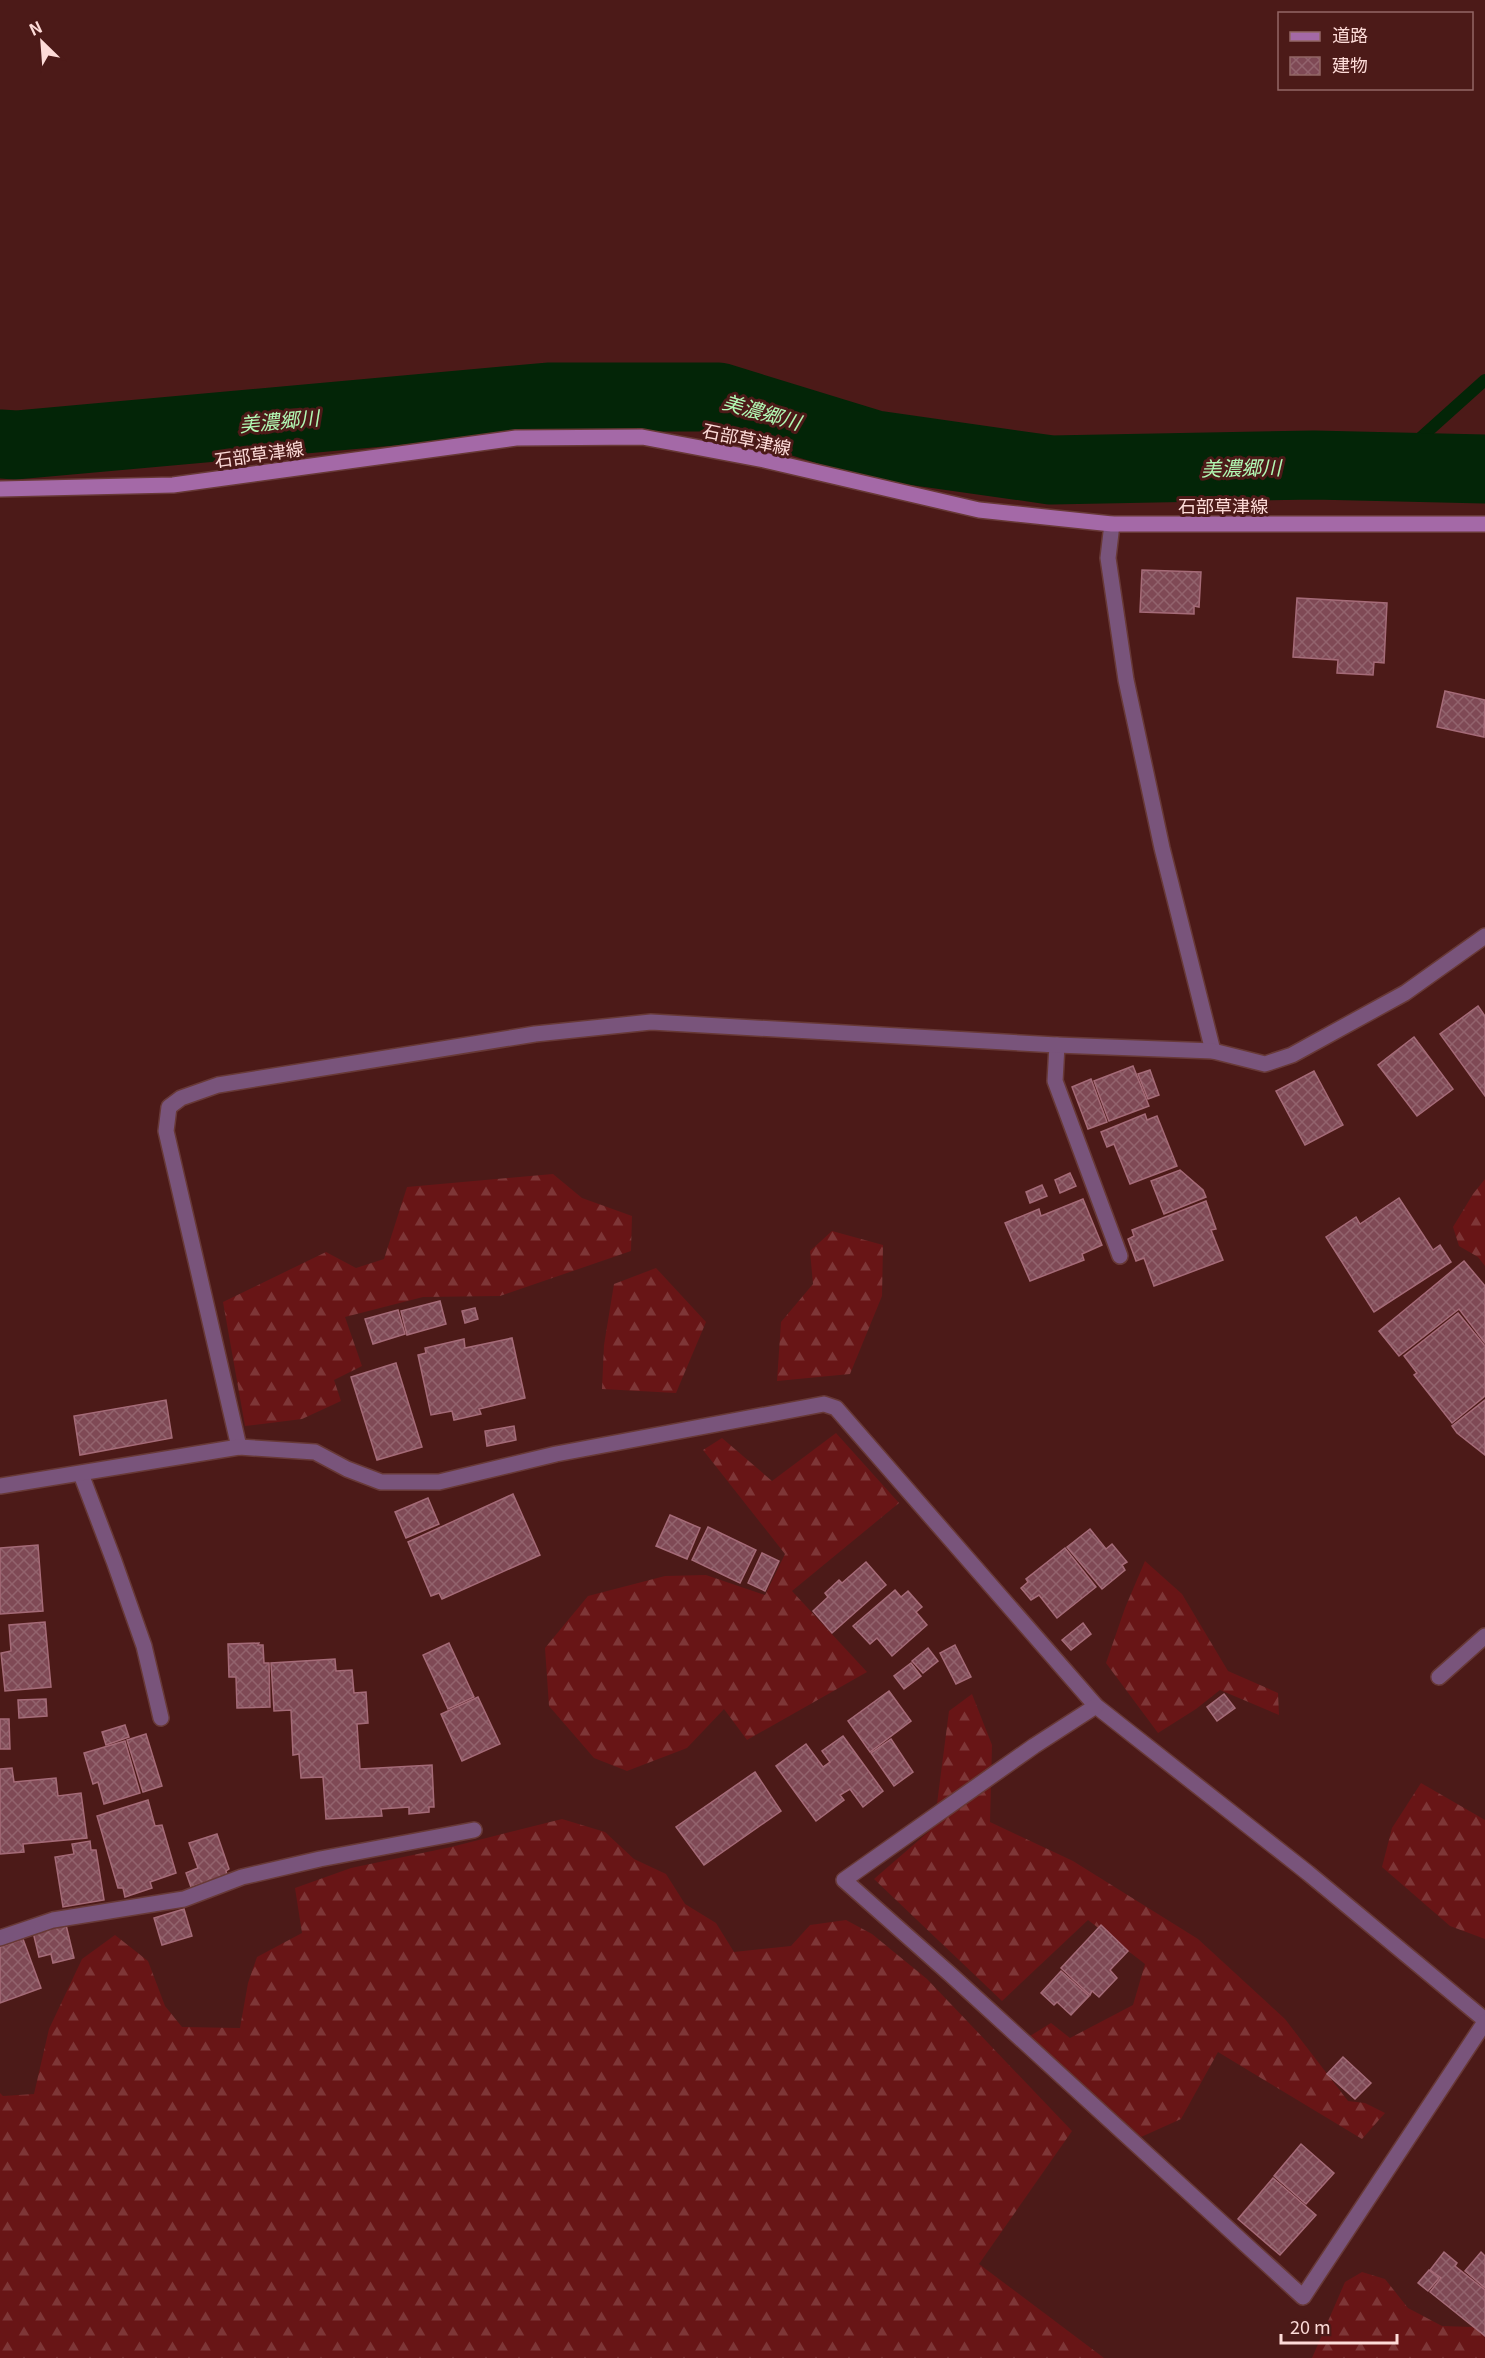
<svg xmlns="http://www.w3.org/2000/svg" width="1485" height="2358" viewBox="0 0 1485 2358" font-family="Georgia,'Noto Sans JP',serif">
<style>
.forest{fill:url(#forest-firs)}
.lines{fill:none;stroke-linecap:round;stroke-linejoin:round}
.stream{stroke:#032507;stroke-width:12}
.river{stroke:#032507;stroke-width:69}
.building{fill:url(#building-cross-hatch);stroke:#a56b78;stroke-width:1.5}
.lane-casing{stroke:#683937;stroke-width:18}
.street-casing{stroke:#683937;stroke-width:18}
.secondary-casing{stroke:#683937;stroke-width:18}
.lane{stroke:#79547b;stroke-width:15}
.street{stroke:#79547b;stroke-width:15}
.secondary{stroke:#a469a7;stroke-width:15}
.labels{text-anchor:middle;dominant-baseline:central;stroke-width:6;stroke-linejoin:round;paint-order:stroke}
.street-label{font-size:18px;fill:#fddbd8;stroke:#4c1a18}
.water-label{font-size:20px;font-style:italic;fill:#b2f9b4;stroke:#4c1a18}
</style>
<defs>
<pattern id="forest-firs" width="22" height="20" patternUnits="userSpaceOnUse" patternTransform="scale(1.5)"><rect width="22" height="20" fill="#681516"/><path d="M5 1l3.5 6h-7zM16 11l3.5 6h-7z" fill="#7e3637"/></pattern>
<pattern id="building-cross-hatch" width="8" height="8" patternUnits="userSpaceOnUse" patternTransform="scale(1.5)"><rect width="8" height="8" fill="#7f4955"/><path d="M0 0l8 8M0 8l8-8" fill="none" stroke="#92636d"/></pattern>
</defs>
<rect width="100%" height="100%" fill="#4c1a18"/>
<!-- forest -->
<g class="forest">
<polygon points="553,1174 582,1198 632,1216 631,1251 500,1296 423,1297 345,1317 362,1366 334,1380 341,1401 302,1419 245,1426 223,1302 326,1252 356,1268 384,1259 407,1187"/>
<polygon points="1485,1179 1485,1266 1478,1257 1459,1246 1453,1227 1473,1194"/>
<polygon points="832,1231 883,1245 882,1296 850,1374 777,1381 781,1322 813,1284 810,1251"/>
<polygon points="656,1268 706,1322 676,1393 602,1389 604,1345 614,1284"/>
<polygon points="836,1433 899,1503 792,1591 867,1672 747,1740 724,1709 687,1748 627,1771 594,1758 549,1706 545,1648 588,1596 665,1576 706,1575 765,1595 785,1554 703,1450 722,1438 772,1481"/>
<polygon points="1145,1561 1182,1594 1228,1671 1278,1693 1279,1715 1220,1690 1196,1709 1158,1733 1106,1663 1125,1608"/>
<polygon points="972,1694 992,1745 990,1822 1073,1861 1198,1939 1285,2019 1348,2101 1365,2103 1385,2113 1362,2139 1218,2052 1181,2119 1141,2137 1030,2036 1051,2023 1070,2038 1133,2005 1145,1964 1088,1920 1002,2001 874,1879 934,1827 949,1711"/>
<polygon points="1421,1783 1485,1820 1485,1939 1450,1926 1382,1867 1392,1828"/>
<polygon points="562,1819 605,1832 634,1859 666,1874 685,1904 716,1923 734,1952 791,1946 810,1925 846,1920 872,1934 927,1979 1072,2131 979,2264 1104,2358 0,2358 0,2093 3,2096 34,2094 49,2029 82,1959 115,1935 148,1961 165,2006 182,2027 240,2028 248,1983 257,1957 302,1933 295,1888 351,1868 451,1847"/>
<polygon points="1362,2272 1385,2279 1408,2308 1442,2326 1472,2327 1485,2274 1485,2358 1312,2358 1345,2282"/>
</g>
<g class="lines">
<!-- stream -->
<polyline class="stream" points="1388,467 1485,380"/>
<!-- river -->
<polyline class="river" points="0,444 16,445 548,397 719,397 875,445 1051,470 1314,465 1485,469"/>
</g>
<!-- building -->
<g class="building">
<polygon points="1142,570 1201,572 1199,607 1194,606 1194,614 1140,612"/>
<polygon points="1297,598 1387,603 1384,663 1374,662 1373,675 1337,673 1338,660 1293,657"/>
<polygon points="1445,691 1485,700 1484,737 1437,727"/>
<polygon points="1478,1006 1485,1016 1485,1096 1440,1034"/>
<polygon points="1414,1037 1453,1089 1417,1116 1378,1065"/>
<polygon points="1133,1066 1149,1106 1109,1121 1094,1081"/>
<polygon points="1150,1070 1159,1095 1148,1099 1138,1074"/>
<polygon points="1314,1071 1343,1125 1305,1145 1276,1091"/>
<polygon points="1091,1079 1107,1122 1088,1129 1072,1087"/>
<polygon points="1145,1114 1147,1120 1157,1116 1177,1166 1130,1184 1114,1144 1107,1147 1101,1132"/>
<polygon points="1180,1170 1203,1190 1206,1197 1164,1214 1151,1181"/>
<polygon points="1070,1173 1076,1186 1060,1193 1055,1180"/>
<polygon points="1042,1185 1047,1196 1030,1203 1026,1192"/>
<polygon points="1399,1198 1433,1250 1440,1245 1451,1262 1374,1312 1326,1237 1356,1217 1360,1224"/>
<polygon points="1083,1199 1102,1245 1082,1254 1084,1260 1030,1281 1005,1223 1039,1209 1041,1216"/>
<polygon points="1206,1201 1216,1229 1211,1230 1223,1260 1154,1286 1144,1258 1136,1261 1128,1239 1134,1236 1132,1230"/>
<polygon points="1464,1261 1485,1286 1485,1343 1459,1309 1399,1356 1379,1331"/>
<polygon points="440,1301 446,1324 407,1335 401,1311"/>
<polygon points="475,1308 478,1319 465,1323 462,1311"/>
<polygon points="398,1310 405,1334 373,1344 365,1319"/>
<polygon points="1458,1313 1485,1346 1485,1396 1452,1423 1414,1375 1417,1373 1404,1356"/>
<polygon points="512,1338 525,1398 479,1409 481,1414 454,1420 452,1411 431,1415 418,1355 426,1353 425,1348 464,1339 465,1348"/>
<polygon points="396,1363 422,1447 377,1460 351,1377"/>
<polygon points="166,1400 172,1438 80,1455 74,1416"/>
<polygon points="1485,1400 1485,1455 1457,1433 1452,1426"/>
<polygon points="514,1426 516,1440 487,1446 485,1431"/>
<polygon points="513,1494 540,1555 442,1599 439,1593 431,1596 408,1542"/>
<polygon points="428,1498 439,1524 406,1538 395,1512"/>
<polygon points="670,1515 700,1528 687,1559 656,1546"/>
<polygon points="708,1527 756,1550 740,1583 692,1560"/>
<polygon points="1090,1529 1106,1549 1112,1544 1127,1562 1122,1565 1125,1570 1102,1589 1067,1547"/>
<polygon points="38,1545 43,1611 0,1614 0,1548"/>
<polygon points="1065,1548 1096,1587 1057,1618 1039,1595 1031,1600 1021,1588 1028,1582 1026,1579"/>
<polygon points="762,1553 779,1561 765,1591 748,1583"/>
<polygon points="866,1562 886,1585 832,1633 813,1611 828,1597 825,1593 839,1580 842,1583"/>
<polygon points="895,1590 901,1597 908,1591 922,1607 916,1612 927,1625 892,1656 877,1638 870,1644 853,1626"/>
<polygon points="45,1622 51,1687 5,1691 1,1653 11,1651 9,1625"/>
<polygon points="1083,1623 1091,1634 1071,1650 1062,1640"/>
<polygon points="259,1643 258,1645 263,1645 264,1663 269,1663 270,1707 237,1708 236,1677 229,1677 228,1644"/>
<polygon points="449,1643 474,1697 448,1709 423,1655"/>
<polygon points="955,1645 971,1677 956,1684 940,1653"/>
<polygon points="928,1648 938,1661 923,1673 912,1661"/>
<polygon points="335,1659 336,1671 352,1670 354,1693 366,1692 368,1723 357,1724 360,1769 432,1765 434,1807 429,1807 429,1812 409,1814 409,1807 381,1809 382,1816 326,1819 323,1777 301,1778 299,1754 293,1755 291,1710 274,1711 271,1663"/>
<polygon points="911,1663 921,1676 904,1689 894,1676"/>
<polygon points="889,1691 911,1721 870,1752 848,1721"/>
<polygon points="1224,1694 1235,1708 1217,1721 1207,1707"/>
<polygon points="478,1697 500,1744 462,1761 441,1714"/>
<polygon points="46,1699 47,1716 19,1718 18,1700"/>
<polygon points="0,1719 9,1719 10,1749 0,1749"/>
<polygon points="125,1725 129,1737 106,1745 102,1732"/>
<polygon points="146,1734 162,1786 143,1792 127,1740"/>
<polygon points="843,1736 883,1791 863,1807 850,1789 840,1795 844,1800 816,1821 776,1766 806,1744 823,1767 830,1762 822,1751"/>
<polygon points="891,1739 913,1772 894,1786 871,1753"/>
<polygon points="125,1741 140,1793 104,1804 98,1782 93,1784 84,1753"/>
<polygon points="12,1768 14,1782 56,1778 58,1796 81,1793 87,1838 23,1844 24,1852 0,1854 0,1769"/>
<polygon points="755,1772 781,1811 704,1865 676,1827"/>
<polygon points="148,1800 155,1826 162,1825 176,1873 150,1882 152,1888 125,1897 123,1888 118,1888 97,1816"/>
<polygon points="217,1834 229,1869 226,1871 227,1875 191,1887 186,1873 198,1868 189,1843"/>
<polygon points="90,1841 91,1850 96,1850 104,1900 63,1907 55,1857 74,1854 72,1844"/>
<polygon points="184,1909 192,1936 162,1945 154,1918"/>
<polygon points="66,1925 74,1958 53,1963 51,1954 39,1957 33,1932"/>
<polygon points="1101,1925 1128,1951 1110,1970 1117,1978 1099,1997 1092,1991 1090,1995 1061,1968"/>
<polygon points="23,1939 41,1988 0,2003 0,1947"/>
<polygon points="1061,1971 1089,1996 1071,2015 1057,2002 1054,2005 1041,1993"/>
<polygon points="1343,2057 1371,2083 1355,2099 1327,2074"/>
<polygon points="1301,2144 1334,2173 1306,2204 1274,2176"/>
<polygon points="1273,2178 1316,2215 1280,2255 1238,2219"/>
<polygon points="1444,2252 1457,2263 1455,2266 1485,2290 1485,2336 1430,2292 1441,2278 1430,2270"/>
<polygon points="1481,2252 1485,2256 1485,2288 1465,2271"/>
<polygon points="1429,2270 1439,2278 1428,2291 1418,2283"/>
</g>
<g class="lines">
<!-- lane casing -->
<g class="lane-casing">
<g id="lane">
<polyline points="1057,1045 1055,1081 1120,1256"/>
<polyline points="81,1474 114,1561 144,1646 161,1718"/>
<polyline points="1439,1677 1485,1636"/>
<polyline points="0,1938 53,1920 184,1899 242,1877 320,1859 474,1830"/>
</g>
</g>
<!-- street casing -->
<g class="street-casing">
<g id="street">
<polyline points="1112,524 1108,558 1126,680 1162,848 1213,1051"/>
<polyline points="239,1447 166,1131 169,1107 181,1098 218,1085 535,1034 651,1022 1057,1045 1213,1051 1265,1064 1292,1055 1405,993 1485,936"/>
<polyline points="0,1486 239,1447 315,1452 347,1469 381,1482 439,1482 556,1454 824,1404 836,1408 1096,1706 1308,1873 1485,2020"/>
<polyline points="1096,1706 1034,1746 844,1880 950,1974 1303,2297 1485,2022"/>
</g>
</g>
<!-- secondary casing -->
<g class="secondary-casing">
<polyline id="secondary" points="0,489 173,485 516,438 642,437 764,460 979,510 1112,524 1485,524"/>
</g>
<!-- lane -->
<use href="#lane" class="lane"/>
<!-- street -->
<use href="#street" class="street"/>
<!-- secondary -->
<use href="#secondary" class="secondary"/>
</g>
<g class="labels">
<!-- street labels -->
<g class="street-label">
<text transform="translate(747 438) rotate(12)">石部草津線</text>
<text transform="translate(259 453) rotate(-8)">石部草津線</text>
<text x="1223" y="505">石部草津線</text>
</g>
<!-- water labels -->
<g class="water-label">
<text transform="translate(762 411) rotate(16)">美濃郷川</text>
<text transform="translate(279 420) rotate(-5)">美濃郷川</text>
<text transform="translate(1241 467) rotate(-1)">美濃郷川</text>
</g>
</g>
<!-- legend -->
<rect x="1278" y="12" width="195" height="78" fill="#4c1a18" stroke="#936765" stroke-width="1.5"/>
<rect x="1290" y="32" width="30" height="9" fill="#a469a7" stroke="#936765" stroke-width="1.5"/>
<text x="1332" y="42" font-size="18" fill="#fddbd8">道路</text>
<rect x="1290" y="57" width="30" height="18" fill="url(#building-cross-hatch)" stroke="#936765" stroke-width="1.5"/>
<text x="1332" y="72" font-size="18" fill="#fddbd8">建物</text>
<!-- north arrow -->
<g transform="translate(42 42) rotate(335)" stroke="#4c1a18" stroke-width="4.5" paint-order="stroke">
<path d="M0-4.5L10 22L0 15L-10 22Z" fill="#fddbd8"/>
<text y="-9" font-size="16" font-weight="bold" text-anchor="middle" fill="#fddbd8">N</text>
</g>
<!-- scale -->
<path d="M1281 2334v9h116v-9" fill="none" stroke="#fddbd8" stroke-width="3"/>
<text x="1290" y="2334" font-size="18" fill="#fddbd8" stroke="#4c1a18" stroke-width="4.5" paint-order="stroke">20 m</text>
</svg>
